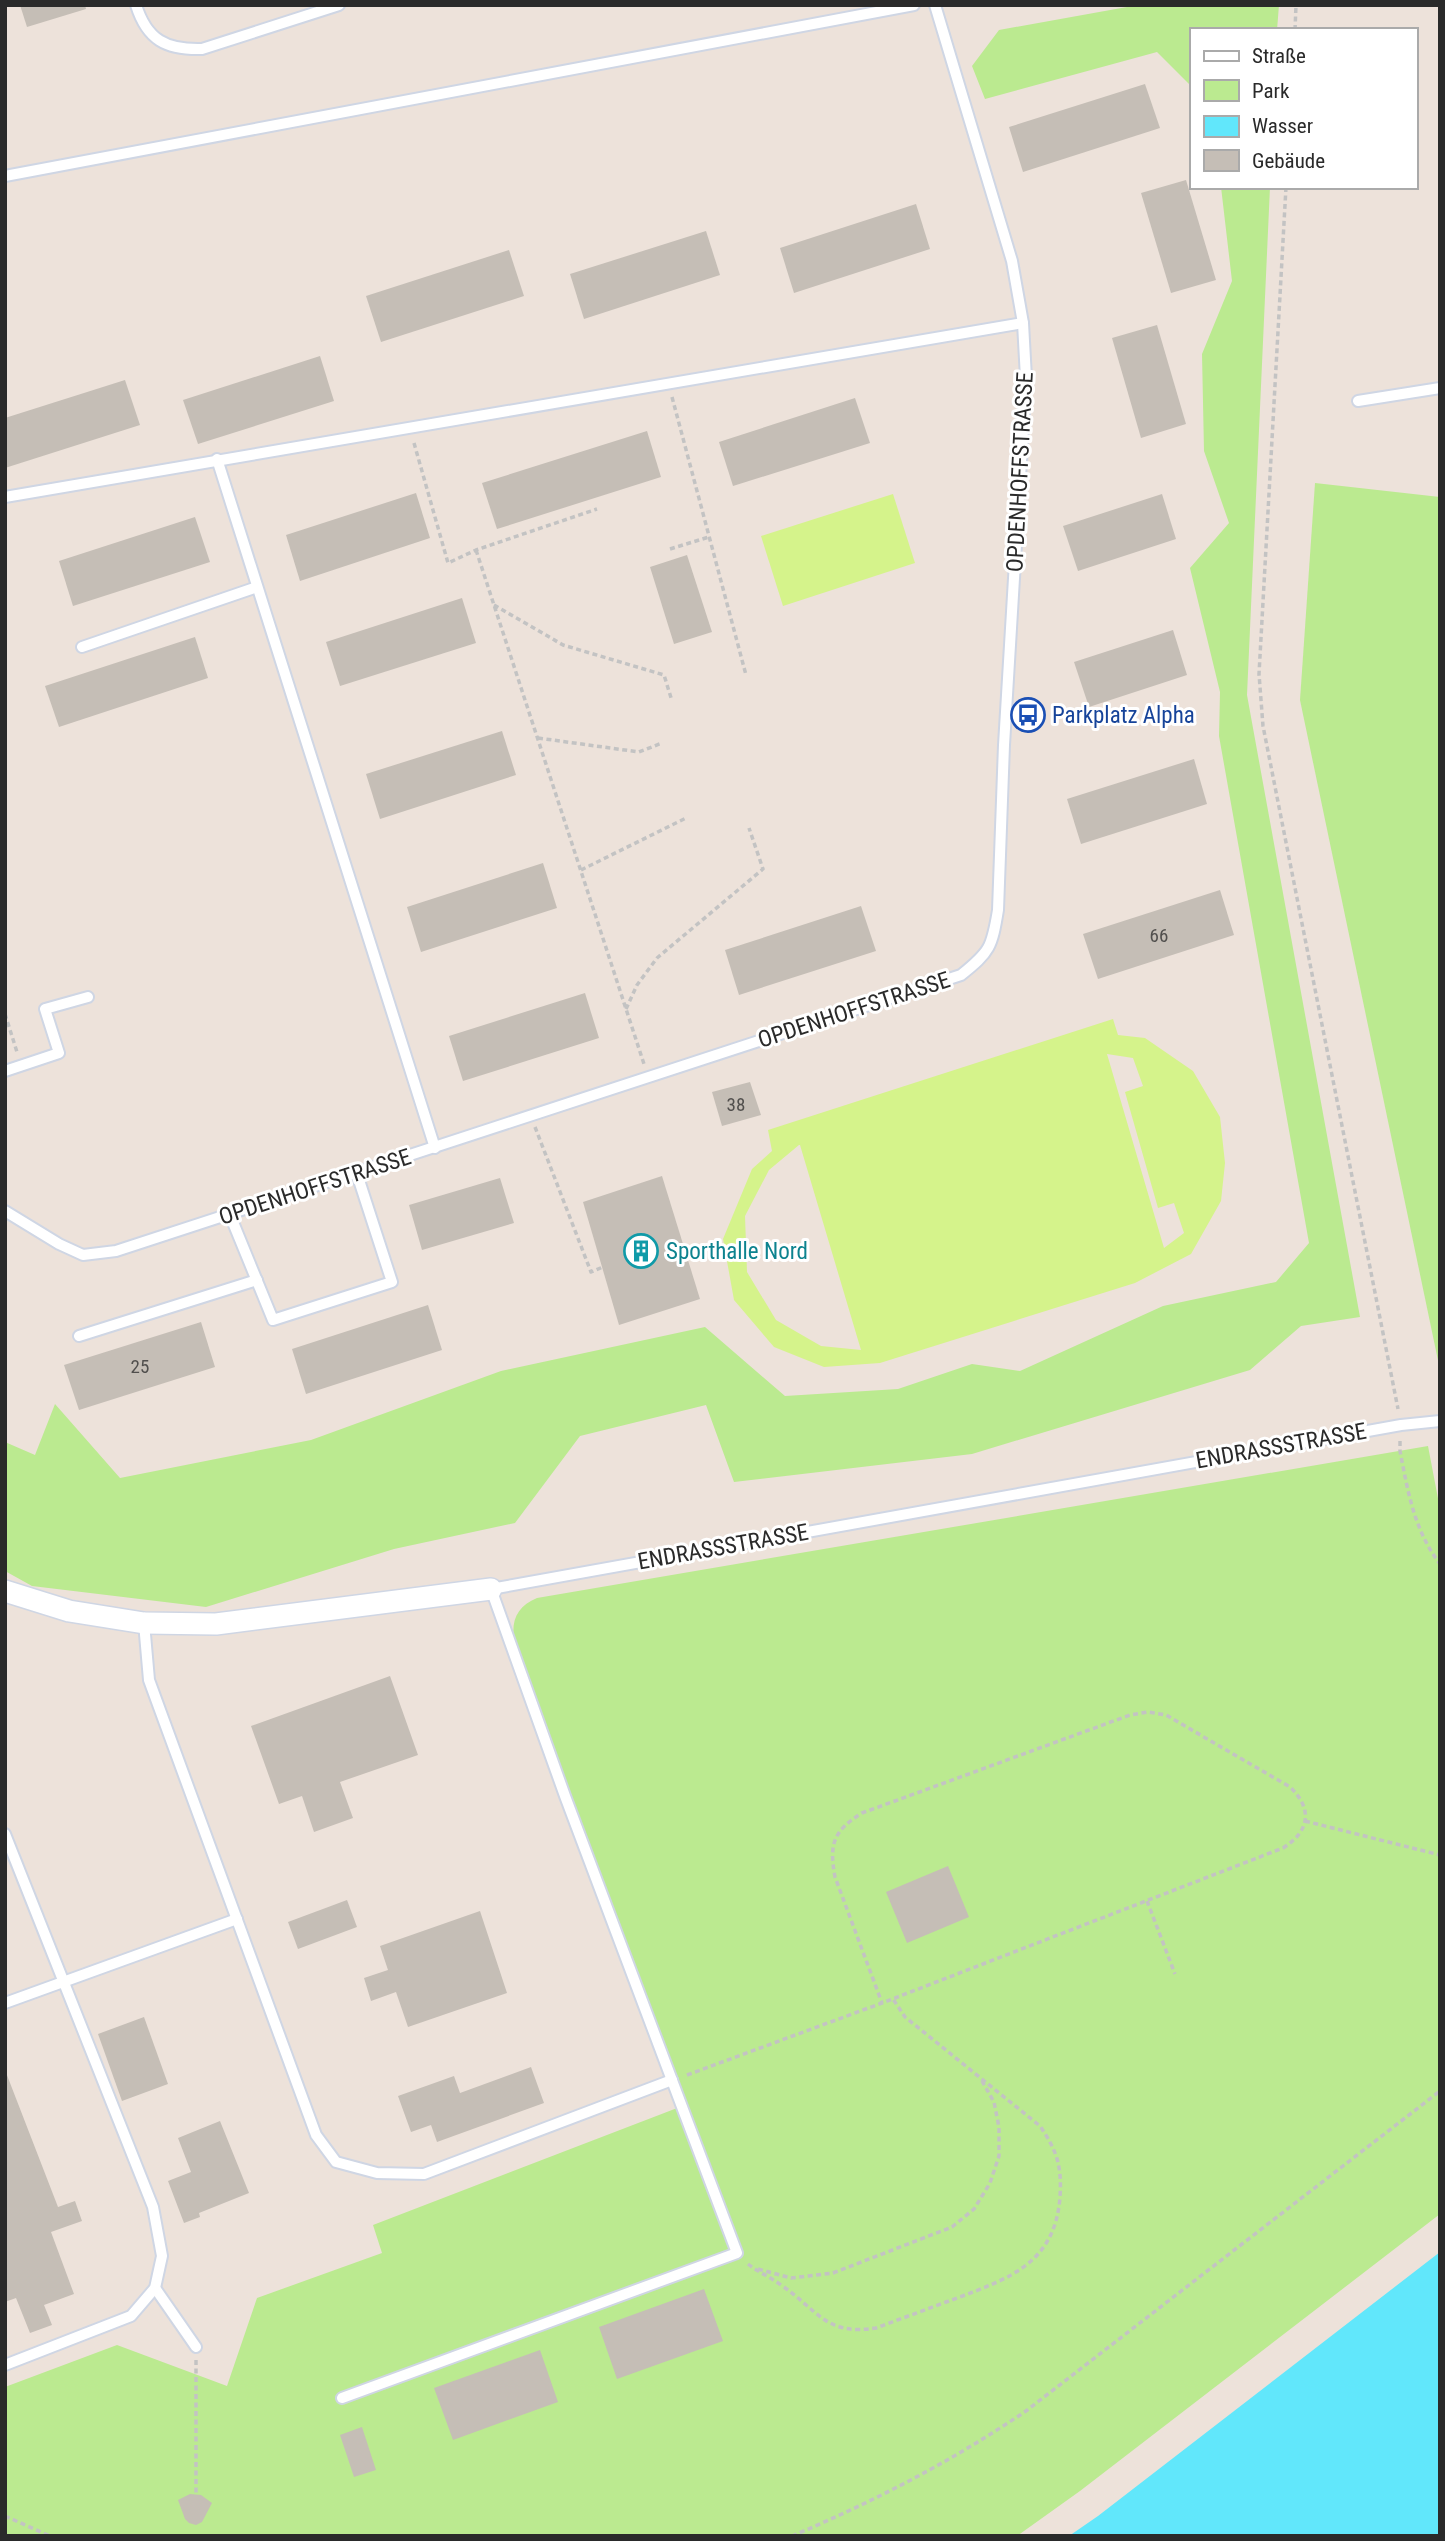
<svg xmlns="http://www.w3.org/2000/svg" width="1445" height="2541" viewBox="0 0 1445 2541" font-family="'Roboto Condensed',sans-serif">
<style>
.green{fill:#bbea90}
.pitch{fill:#d5f38b;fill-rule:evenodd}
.water{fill:#61e7fb}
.building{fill:#c5beb6}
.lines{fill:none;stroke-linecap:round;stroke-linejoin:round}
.service-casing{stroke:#cfd6e4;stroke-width:14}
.minor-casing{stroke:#cfd6e4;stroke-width:24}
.path{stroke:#c3c3c3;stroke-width:3.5;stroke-dasharray:5 3.5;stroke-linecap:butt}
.service{stroke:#fff;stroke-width:10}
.minor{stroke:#fff;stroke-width:21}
.labels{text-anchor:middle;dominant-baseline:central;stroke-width:6;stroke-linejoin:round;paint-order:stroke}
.number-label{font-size:19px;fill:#514f4d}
.street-label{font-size:23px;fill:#2a2a2a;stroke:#fff}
.transit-label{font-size:23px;fill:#164399;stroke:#fff;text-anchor:start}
.culture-label{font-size:23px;fill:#0d838f;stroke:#fff;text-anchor:start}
</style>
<rect width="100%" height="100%" fill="#ede2da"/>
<!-- green -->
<g class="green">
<polygon points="1138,5 1279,5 1277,30 1191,30 1191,86 1157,52 985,99 972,66 999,30"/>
<polygon points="1221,187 1270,187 1247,695 1360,1317 1301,1326 1250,1370 972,1454 734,1482 706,1405 580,1436 515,1523 394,1549 206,1607 32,1586 5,1571 5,1442 35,1455 55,1404 120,1478 311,1440 501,1371 705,1327 785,1396 898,1389 972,1364 1020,1371 1163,1306 1276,1282 1309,1243 1219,736 1220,692 1190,568 1229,523 1204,451 1202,354 1232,281"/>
<polygon points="1315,483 1440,497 1440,1370 1300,700"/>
<path d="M1428,1446L1440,1509V2214L1080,2491L1017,2536H5V2387L117,2345L227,2386L257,2298L382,2253L373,2225L685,2105L514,1640C511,1619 518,1606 537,1598Z"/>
</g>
<!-- pitch -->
<g class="pitch">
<polygon points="893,494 915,563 783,606 761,536"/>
<path d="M1113,1019L1118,1035L1145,1038L1193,1071L1220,1117L1225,1163L1221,1201L1191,1254L1135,1283L880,1363L824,1367L774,1347L734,1300L723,1239L752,1169L772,1151L768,1130ZM1107,1054L1133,1058L1143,1086L1125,1092L1158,1208L1174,1203L1184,1233L1164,1248ZM799,1145H800L861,1350L821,1346L776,1320L747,1272L745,1216L769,1170Z"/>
</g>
<!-- water -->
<polygon class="water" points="1440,2252 1440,2536 1069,2536 1098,2516"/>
<!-- building -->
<g class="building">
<polygon points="20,5 85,5 86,9 27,27"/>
<polygon points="1145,84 1160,128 1023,172 1009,127"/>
<polygon points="1186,180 1216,280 1171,293 1141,193"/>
<polygon points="916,204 930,249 794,293 780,248"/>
<polygon points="706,231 720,275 584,319 570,274"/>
<polygon points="509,250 524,296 381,342 366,296"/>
<polygon points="1157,325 1186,424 1141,438 1112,338"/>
<polygon points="320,356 334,401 198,444 183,400"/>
<polygon points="125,380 140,425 5,468 5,418"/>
<polygon points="855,398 870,443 733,486 719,442"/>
<polygon points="647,431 661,477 497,529 482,483"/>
<polygon points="416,493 430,538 300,581 286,535"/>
<polygon points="1162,494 1176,539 1078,571 1063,526"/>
<polygon points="195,517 210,562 73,606 59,561"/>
<polygon points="687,555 712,632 674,644 650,567"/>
<polygon points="462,598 476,643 340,686 326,642"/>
<polygon points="1173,630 1187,675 1089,707 1074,662"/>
<polygon points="195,637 208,678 59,727 45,686"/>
<polygon points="502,731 516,775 380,819 366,774"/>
<polygon points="1194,759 1207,804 1081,844 1067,799"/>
<polygon points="543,863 557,908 421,952 407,907"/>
<polygon points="1220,890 1234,935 1098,979 1083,934"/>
<polygon points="861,906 876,951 739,995 725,950"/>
<polygon points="585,993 599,1038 463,1081 449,1036"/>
<polygon points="750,1082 761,1115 722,1126 712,1092"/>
<polygon points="662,1176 700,1299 619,1325 583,1202"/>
<polygon points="500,1178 514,1223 422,1250 409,1205"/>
<polygon points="428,1305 442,1350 306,1394 292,1349"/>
<polygon points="201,1322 215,1367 79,1410 64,1365"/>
<polygon points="390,1676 418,1755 340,1782 353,1818 314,1832 302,1796 279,1804 251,1726"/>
<polygon points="948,1866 969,1917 907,1943 886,1892"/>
<polygon points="347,1900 357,1927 298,1949 288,1922"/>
<polygon points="480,1911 507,1993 408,2027 396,1992 371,2001 364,1978 388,1970 380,1946"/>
<polygon points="144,2017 168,2084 122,2101 98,2034"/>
<polygon points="531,2067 544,2103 437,2142 431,2125 411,2132 398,2096 454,2076 460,2093"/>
<polygon points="5,2070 58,2207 75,2201 82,2221 51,2232 74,2294 44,2305 52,2325 30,2333 16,2298 5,2302"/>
<polygon points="220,2121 249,2193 199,2213 200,2217 184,2223 168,2181 191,2172 178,2138"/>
<polygon points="704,2289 723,2341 617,2379 599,2327"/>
<polygon points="540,2350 558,2402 453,2440 434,2388"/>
<polygon points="362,2427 376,2470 354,2477 340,2435"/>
<polygon points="190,2494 201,2495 212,2503 202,2522 196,2525 189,2523 185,2519 178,2500"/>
</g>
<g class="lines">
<!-- service casing -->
<g class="service-casing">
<g id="service">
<path d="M136,5C147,40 166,50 202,49L339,5"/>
<polyline points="5,176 914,5"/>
<polyline points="1358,401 1440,388"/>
<polyline points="217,459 435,1148"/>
<polyline points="5,497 1023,323"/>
<polyline points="82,647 257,587"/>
<polyline points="5,1071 59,1053 45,1009 88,997"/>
<path d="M5,1211L59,1244L83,1255L116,1251L961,975C990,952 992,947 998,910L1004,745L1026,378L1023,323L1012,261L935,5"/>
<polyline points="230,1215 273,1320 392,1282 357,1174"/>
<polyline points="79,1336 257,1280"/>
<polyline points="144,1623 149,1680 316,2135 336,2162 377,2173 424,2174 672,2080"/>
<polyline points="5,1834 153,2207 162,2256 155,2288 131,2316 5,2365"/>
<polyline points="5,2003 237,1919"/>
<polyline points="155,2288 196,2347"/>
<polyline points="342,2398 737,2253 565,1796 491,1589 1401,1425 1440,1421"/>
</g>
</g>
<!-- minor casing -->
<g class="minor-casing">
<polyline id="minor" points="5,1591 69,1611 144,1623 216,1624 491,1589"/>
</g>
<!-- path -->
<g class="path">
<polyline points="1295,30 1296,5"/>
<polyline points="1286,187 1259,674 1263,726 1398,1409"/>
<polyline points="672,397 746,675"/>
<polyline points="414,443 448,563 476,550 597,509"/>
<polyline points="670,549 709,537"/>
<polyline points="476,550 644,1064"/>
<polyline points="494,605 563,645 664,675 672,701"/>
<polyline points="538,738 639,752 662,743"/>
<polyline points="581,870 686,818"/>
<polyline points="626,1009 637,985 657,958 763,869 749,828"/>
<polyline points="5,1014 17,1052"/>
<polyline points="535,1127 591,1272 603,1267"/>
<path d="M1400,1441V1451C1408,1492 1414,1530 1440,1564"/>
<polyline points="1305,1821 1440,1855"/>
<polyline points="1147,1901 1175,1974"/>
<path d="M687,2075L882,2003L1283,1848C1310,1831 1313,1809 1290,1787L1166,1715L1148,1712L1130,1715L862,1813C833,1831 829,1844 835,1877L882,2003"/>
<path d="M748,2264C758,2272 770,2277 781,2285C818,2310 825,2336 876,2328C903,2318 930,2308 957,2298C1010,2278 1055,2263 1060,2197C1062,2166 1057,2151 1040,2126L905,2017L893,1999"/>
<polyline points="758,2269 791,2278 833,2273 952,2227 974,2209 990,2183 999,2156 999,2127 994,2102 982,2081"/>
<polyline points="196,2360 196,2495"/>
<polyline points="5,2516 50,2536"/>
<path d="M792,2536C875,2501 952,2461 1026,2411L1440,2091"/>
</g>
<!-- service -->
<use href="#service" class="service"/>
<!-- minor -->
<use href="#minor" class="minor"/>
</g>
<!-- icons -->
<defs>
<g id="bus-ring" transform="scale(1.75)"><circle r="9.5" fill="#fff" stroke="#1a4fb4" stroke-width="1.5"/><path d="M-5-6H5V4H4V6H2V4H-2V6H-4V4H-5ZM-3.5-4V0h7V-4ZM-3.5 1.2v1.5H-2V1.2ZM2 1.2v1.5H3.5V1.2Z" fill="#1a4fb4"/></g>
<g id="building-ring" transform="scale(1.75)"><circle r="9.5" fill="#fff" stroke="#0f9aa8" stroke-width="1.5"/><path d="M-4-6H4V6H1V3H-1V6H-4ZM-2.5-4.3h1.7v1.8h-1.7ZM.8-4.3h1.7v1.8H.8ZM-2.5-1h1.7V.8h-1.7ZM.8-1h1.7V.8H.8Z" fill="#0f9aa8"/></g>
</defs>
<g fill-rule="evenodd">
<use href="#bus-ring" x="1028" y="715"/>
<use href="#building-ring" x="641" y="1251"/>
</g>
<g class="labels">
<!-- number labels -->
<g class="number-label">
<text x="1159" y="935">66</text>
<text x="736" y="1104">38</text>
<text x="140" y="1366">25</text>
</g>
<!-- street labels -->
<g class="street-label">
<text transform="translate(1020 472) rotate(-87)">OPDENHOFFSTRASSE</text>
<text transform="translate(854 1010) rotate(-18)">OPDENHOFFSTRASSE</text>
<text transform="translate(315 1187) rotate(-18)">OPDENHOFFSTRASSE</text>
<text transform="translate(1281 1446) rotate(-10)">ENDRASSSTRASSE</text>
<text transform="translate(723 1547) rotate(-10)">ENDRASSSTRASSE</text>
</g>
<!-- transit labels -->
<g class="transit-label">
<text x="1052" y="715">Parkplatz Alpha</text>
</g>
<!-- culture labels -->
<g class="culture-label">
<text x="666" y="1251">Sporthalle Nord</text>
</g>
</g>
<!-- border -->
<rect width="1445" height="2541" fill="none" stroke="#2a2a2a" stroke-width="14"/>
<!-- legend -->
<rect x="1190" y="28" width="228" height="161" fill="#ffffff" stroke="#aaaaaa" stroke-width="2"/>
<rect x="1204" y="51" width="35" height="10" fill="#ffffff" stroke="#aaaaaa" stroke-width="2"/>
<text x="1252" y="63" font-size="21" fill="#2a2a2a">Straße</text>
<rect x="1204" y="80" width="35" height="21" fill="#bbea90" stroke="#aaaaaa" stroke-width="2"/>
<text x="1252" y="98" font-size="21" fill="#2a2a2a">Park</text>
<rect x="1204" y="116" width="35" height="21" fill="#61e7fb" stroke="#aaaaaa" stroke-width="2"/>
<text x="1252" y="133" font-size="21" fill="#2a2a2a">Wasser</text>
<rect x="1204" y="150" width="35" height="21" fill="#c5beb6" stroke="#aaaaaa" stroke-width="2"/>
<text x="1252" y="168" font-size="21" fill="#2a2a2a">Gebäude</text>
</svg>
